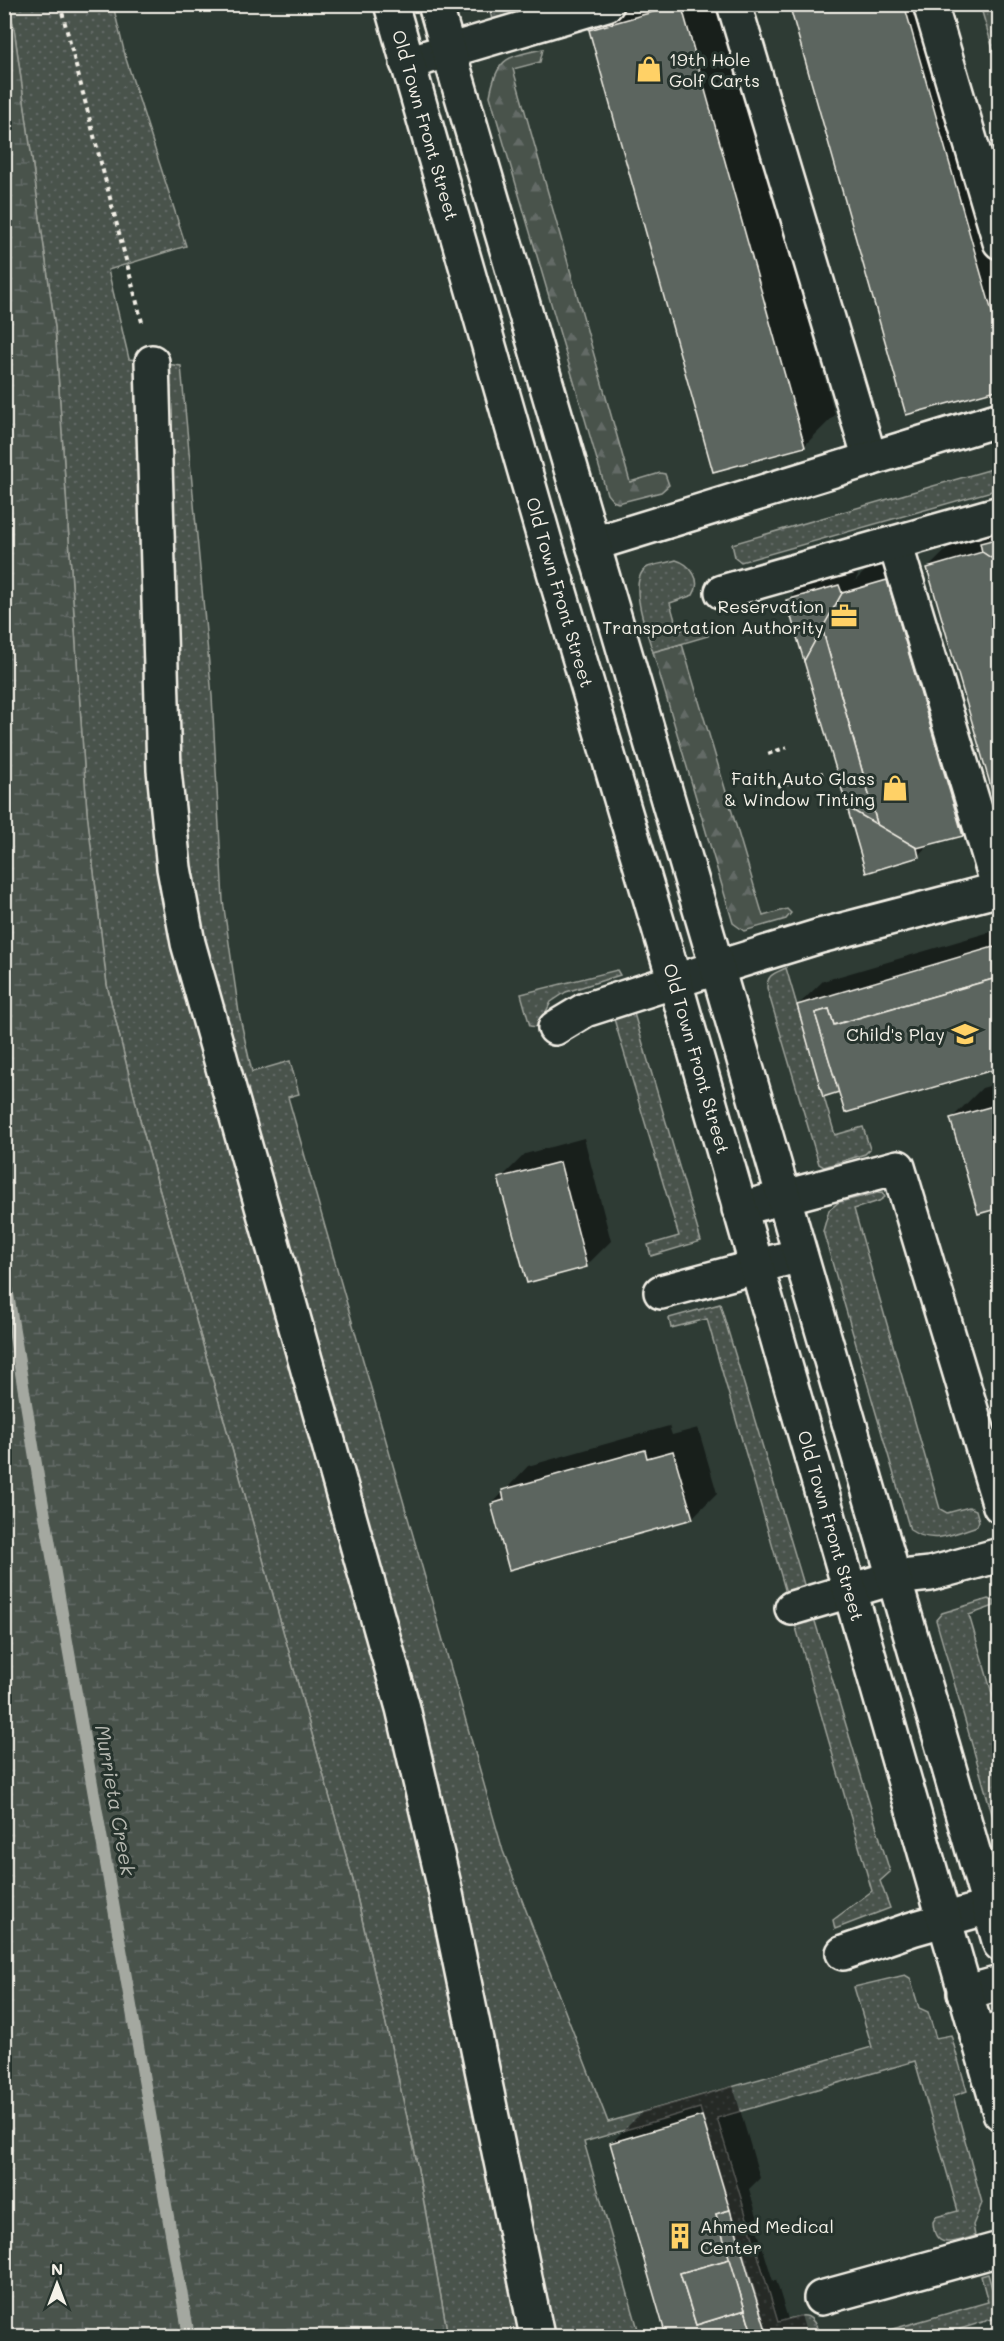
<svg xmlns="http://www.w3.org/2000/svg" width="1004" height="2341" viewBox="0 0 1004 2341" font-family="Mali,sans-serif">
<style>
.grass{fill:url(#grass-dots);stroke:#9ea29a;stroke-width:1.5}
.forest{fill:url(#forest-firs);stroke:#9ea29a;stroke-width:1.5}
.wetland{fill:url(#wetland-marsh);stroke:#9ea29a;stroke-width:1.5}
.shadow{fill:#0007}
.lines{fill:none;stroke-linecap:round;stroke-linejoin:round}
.stream{stroke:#a4a8a0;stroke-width:12}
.building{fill:#5c655e;stroke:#f4f1e8;stroke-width:1.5}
.minor-casing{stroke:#f4f1e8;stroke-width:38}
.major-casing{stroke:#f4f1e8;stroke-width:38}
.path{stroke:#f4f1e8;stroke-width:4;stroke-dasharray:4.5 4.5;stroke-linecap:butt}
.minor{stroke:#26332d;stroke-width:33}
.major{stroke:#26332d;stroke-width:33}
.labels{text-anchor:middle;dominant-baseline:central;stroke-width:6;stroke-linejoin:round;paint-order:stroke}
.poi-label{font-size:18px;fill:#f4f1e8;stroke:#26332d;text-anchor:end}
.street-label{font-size:18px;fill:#f4f1e8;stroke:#26332d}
.water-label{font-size:20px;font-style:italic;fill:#b8bab2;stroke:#26332d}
</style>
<defs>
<pattern id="grass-dots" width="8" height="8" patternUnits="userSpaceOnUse" patternTransform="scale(1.5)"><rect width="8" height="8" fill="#48524c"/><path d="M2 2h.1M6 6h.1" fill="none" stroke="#636b66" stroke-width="1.8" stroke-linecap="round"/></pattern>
<pattern id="forest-firs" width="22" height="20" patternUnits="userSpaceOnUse" patternTransform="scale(1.5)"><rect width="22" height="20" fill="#48524c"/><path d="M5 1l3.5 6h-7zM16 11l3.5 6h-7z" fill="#636b66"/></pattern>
<pattern id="wetland-marsh" width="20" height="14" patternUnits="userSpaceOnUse" patternTransform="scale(1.5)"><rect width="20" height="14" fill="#48524c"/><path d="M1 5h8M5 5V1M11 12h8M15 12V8" fill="none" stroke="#636b66"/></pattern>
</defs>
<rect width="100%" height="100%" fill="#2e3b34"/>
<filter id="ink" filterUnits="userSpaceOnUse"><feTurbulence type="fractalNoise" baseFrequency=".0167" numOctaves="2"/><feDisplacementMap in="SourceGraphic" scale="12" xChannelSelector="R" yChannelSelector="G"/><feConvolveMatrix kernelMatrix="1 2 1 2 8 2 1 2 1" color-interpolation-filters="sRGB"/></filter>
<g filter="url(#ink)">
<!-- grass -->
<g class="grass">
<path d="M8,5H113L126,59L186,246L108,270L129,359L181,366L212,696L223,901L239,1013L252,1072L290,1061L299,1094L288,1097L503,1851L608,2122L872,2047L854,1987L905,1975L910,1978L919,2008L928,2012L936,2038L951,2035L967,2091L953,2096L982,2203L973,2225L975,2236C956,2241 934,2252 933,2222L936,2217L958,2211L915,2061L717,2118L778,2322C802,2316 811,2307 820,2336H768L700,2108L584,2142L640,2336H448L414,2148L354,1884L141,1124L107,985L87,812L55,328L14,28Z"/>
<polygon points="488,5 488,4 542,5 492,19"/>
<polygon points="980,5 999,5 999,70"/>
<polygon points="999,467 999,489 741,562 735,557 732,544"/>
<path d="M676,560C690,564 703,580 693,595L670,603L678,631L705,623L711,628L708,636L653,652C648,635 625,578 648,567C656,564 667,563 676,560Z"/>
<path d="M786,968L835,1135L863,1127L870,1149L865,1154L824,1167L819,1164L767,988C767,974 775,973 786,968Z"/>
<polygon points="617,970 620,975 566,992 551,1002 538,1027 530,1026 521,994"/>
<polygon points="633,1010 701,1241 651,1256 648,1245 679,1236 614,1019 588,1023"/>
<path d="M882,1192L885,1197L879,1201L854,1209L940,1509L947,1513L969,1507L976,1510L979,1521L977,1526C954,1534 932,1545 910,1530L823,1231L829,1210L839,1202Z"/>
<polygon points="720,1304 890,1872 880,1881 890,1908 835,1929 833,1920 872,1891 707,1319 671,1328 669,1318"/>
<polygon points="988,1599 994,1601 994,1606 969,1615 999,1717 999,1838 936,1620 942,1613"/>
<polygon points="988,2274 992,2288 999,2292 999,2317 960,2329 959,2336 931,2336 930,2332 914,2336 868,2336 988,2302 981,2276"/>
</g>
<!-- forest -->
<g class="forest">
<path d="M543,49L540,62L513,69L630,482L660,473L665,474L669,485L661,492L618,503L613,501L607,494L490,96C497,57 507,57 543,49Z"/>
<polygon points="682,644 763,916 787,909 791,913 786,919 744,931 733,923 653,652"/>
</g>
<!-- wetland -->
<polygon class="wetland" points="4,5 8,5 14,28 55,328 87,812 107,985 141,1124 354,1884 414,2148 448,2336 11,2336 5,2304"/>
<!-- shadow -->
<g class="shadow">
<polygon points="616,4 720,4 835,415 804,446 590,31"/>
<polygon points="790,4 943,4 1000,202 1000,387"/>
<polygon points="1000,526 1000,813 928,568 959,537"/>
<polygon points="911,557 986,810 962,834 931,843 918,855 867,871 788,600 805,583 856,569 858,575 855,581 868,568"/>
<polygon points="1000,929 1000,1067 840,1090 798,1005 823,981"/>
<polygon points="1000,1083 1000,1206 951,1119 982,1088"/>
<polygon points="584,1138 611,1241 587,1265 528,1281 500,1179 525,1154"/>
<polygon points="669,1426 672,1435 698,1428 717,1493 692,1518 492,1504 528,1466"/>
<polygon points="733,2086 760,2178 749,2189 760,2226 757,2229 773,2281 776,2280 788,2319 801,2315 807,2336 668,2336 611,2143 642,2112"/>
<polygon points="955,2331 957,2336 935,2336"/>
</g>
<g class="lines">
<!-- stream -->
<polyline class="stream" points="4,1270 39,1482 189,2336"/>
</g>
<!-- building -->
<g class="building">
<polygon points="681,4 805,447 713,472 589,30"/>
<polygon points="789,4 904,4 1000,340 1000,389 906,415"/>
<polygon points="1000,538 1000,564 982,552 980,543"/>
<polygon points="982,552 1000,564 1000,818 927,568"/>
<polygon points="887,580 963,836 917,848 878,827 822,628 842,593"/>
<polygon points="839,585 842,593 804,661 786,600"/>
<polygon points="822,628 829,653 878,827 847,807 804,661"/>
<polygon points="847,807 917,848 919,857 866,873"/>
<polygon points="993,947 1000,952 1000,977 834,1025 829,1009 815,1013 839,1092 823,1097 797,1005"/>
<polygon points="1000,977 1000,1068 845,1113 815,1013 829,1009 834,1025"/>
<polygon points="1000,1104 1000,1208 978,1214 950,1118"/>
<polygon points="560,1162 587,1267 527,1283 498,1178"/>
<polygon points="645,1450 647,1458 673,1451 693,1519 509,1570 491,1504 504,1500 502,1490"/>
<polygon points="702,2116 730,2210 716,2214 730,2259 680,2273 696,2325 745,2310 753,2336 666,2336 610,2143"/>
<polygon points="730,2210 751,2283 768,2336 753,2336 716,2214"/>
<polygon points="730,2259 745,2310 696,2325 680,2273"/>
</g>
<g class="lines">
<!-- minor casing -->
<g class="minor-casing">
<g id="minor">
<polyline points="734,4 870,459"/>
<polyline points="930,4 1000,242"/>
<polyline points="407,63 607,4"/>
<polyline points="152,362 164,770 174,868 188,943 403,1708 445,1889 537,2336"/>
<polyline points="895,543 999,889"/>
<polyline points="593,544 1000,419"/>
<polyline points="722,592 1000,513"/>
<polyline points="555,1028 585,1010 716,968 820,936 1000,889"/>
<polyline points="739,1209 898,1167 1000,1506"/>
<polyline points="661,1292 800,1255"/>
<polyline points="792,1608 893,1578 930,1574 1000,1555"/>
<polyline points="843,1953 912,1929 989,1907"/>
<polyline points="964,1993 1000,1983"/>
<polyline points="977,2036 1000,2028"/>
<polyline points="821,2298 1000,2249"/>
</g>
</g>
<!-- major casing -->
<g class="major-casing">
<g id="major">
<path id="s1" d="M391,4L546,545L675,982L1000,2113"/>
<polyline points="435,4 740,1046 1000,1944"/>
</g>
</g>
<!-- path -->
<g class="path">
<polyline points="60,4 143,326"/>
<polyline points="768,754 787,747"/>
<polyline points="777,786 823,773"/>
</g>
<!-- minor -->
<use href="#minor" class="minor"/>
<!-- major -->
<use href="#major" class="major"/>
</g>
</g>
<!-- icons -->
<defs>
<g id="shop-bare" transform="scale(2.07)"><path d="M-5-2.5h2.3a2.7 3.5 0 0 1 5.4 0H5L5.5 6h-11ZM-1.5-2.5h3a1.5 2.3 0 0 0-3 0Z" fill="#ffd166" stroke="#26332d" stroke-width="2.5" paint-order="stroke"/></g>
<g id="office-bare" transform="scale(2.07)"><path d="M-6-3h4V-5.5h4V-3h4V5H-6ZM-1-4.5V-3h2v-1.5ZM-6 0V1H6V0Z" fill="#ffd166" stroke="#26332d" stroke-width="2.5" paint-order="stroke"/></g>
<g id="school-bare" transform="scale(2.07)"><path d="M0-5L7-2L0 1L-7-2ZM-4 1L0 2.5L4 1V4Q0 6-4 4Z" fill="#ffd166" stroke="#26332d" stroke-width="2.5" paint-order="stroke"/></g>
<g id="building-bare" transform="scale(2.07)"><path d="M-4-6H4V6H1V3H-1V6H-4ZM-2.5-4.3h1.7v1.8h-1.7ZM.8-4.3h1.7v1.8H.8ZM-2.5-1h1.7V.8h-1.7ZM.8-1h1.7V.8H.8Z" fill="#ffd166" stroke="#26332d" stroke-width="2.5" paint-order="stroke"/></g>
</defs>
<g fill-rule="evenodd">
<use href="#shop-bare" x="649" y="69"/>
<use href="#office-bare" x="844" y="616"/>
<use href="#shop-bare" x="895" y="788"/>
<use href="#school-bare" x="965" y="1034"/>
<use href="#building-bare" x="680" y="2236"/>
</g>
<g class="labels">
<!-- poi labels -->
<g class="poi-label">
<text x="669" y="59" text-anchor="start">19th Hole<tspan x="669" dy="21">Golf Carts</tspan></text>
<text x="824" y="606">Reservation<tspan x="824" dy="21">Transportation Authority</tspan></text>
<text x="875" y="778">Faith Auto Glass<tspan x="875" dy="21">&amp; Window Tinting</tspan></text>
<text x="945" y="1034">Child's Play</text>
<text x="700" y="2226" text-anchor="start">Ahmed Medical<tspan x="700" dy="21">Center</tspan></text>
</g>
<!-- street labels -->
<g class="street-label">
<text stroke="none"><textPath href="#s1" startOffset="126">Old Town Front Street</textPath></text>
<text stroke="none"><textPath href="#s1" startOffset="612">Old Town Front Street</textPath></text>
<text stroke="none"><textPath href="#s1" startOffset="1098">Old Town Front Street</textPath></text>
<text stroke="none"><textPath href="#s1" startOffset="1584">Old Town Front Street</textPath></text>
</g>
<!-- water labels -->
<g class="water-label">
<text transform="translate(116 1800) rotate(80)">Murrieta Creek</text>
</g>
</g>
<!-- margin -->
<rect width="1004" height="2341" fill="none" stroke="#26332d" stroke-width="24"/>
<rect x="12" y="12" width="980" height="2317" fill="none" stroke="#f4f1e8" stroke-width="2" filter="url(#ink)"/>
<!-- north arrow -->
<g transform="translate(57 2284)" stroke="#26332d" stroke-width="4.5" paint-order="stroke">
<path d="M0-4.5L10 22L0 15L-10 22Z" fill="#f4f1e8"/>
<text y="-9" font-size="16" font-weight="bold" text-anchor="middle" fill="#f4f1e8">N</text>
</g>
</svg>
